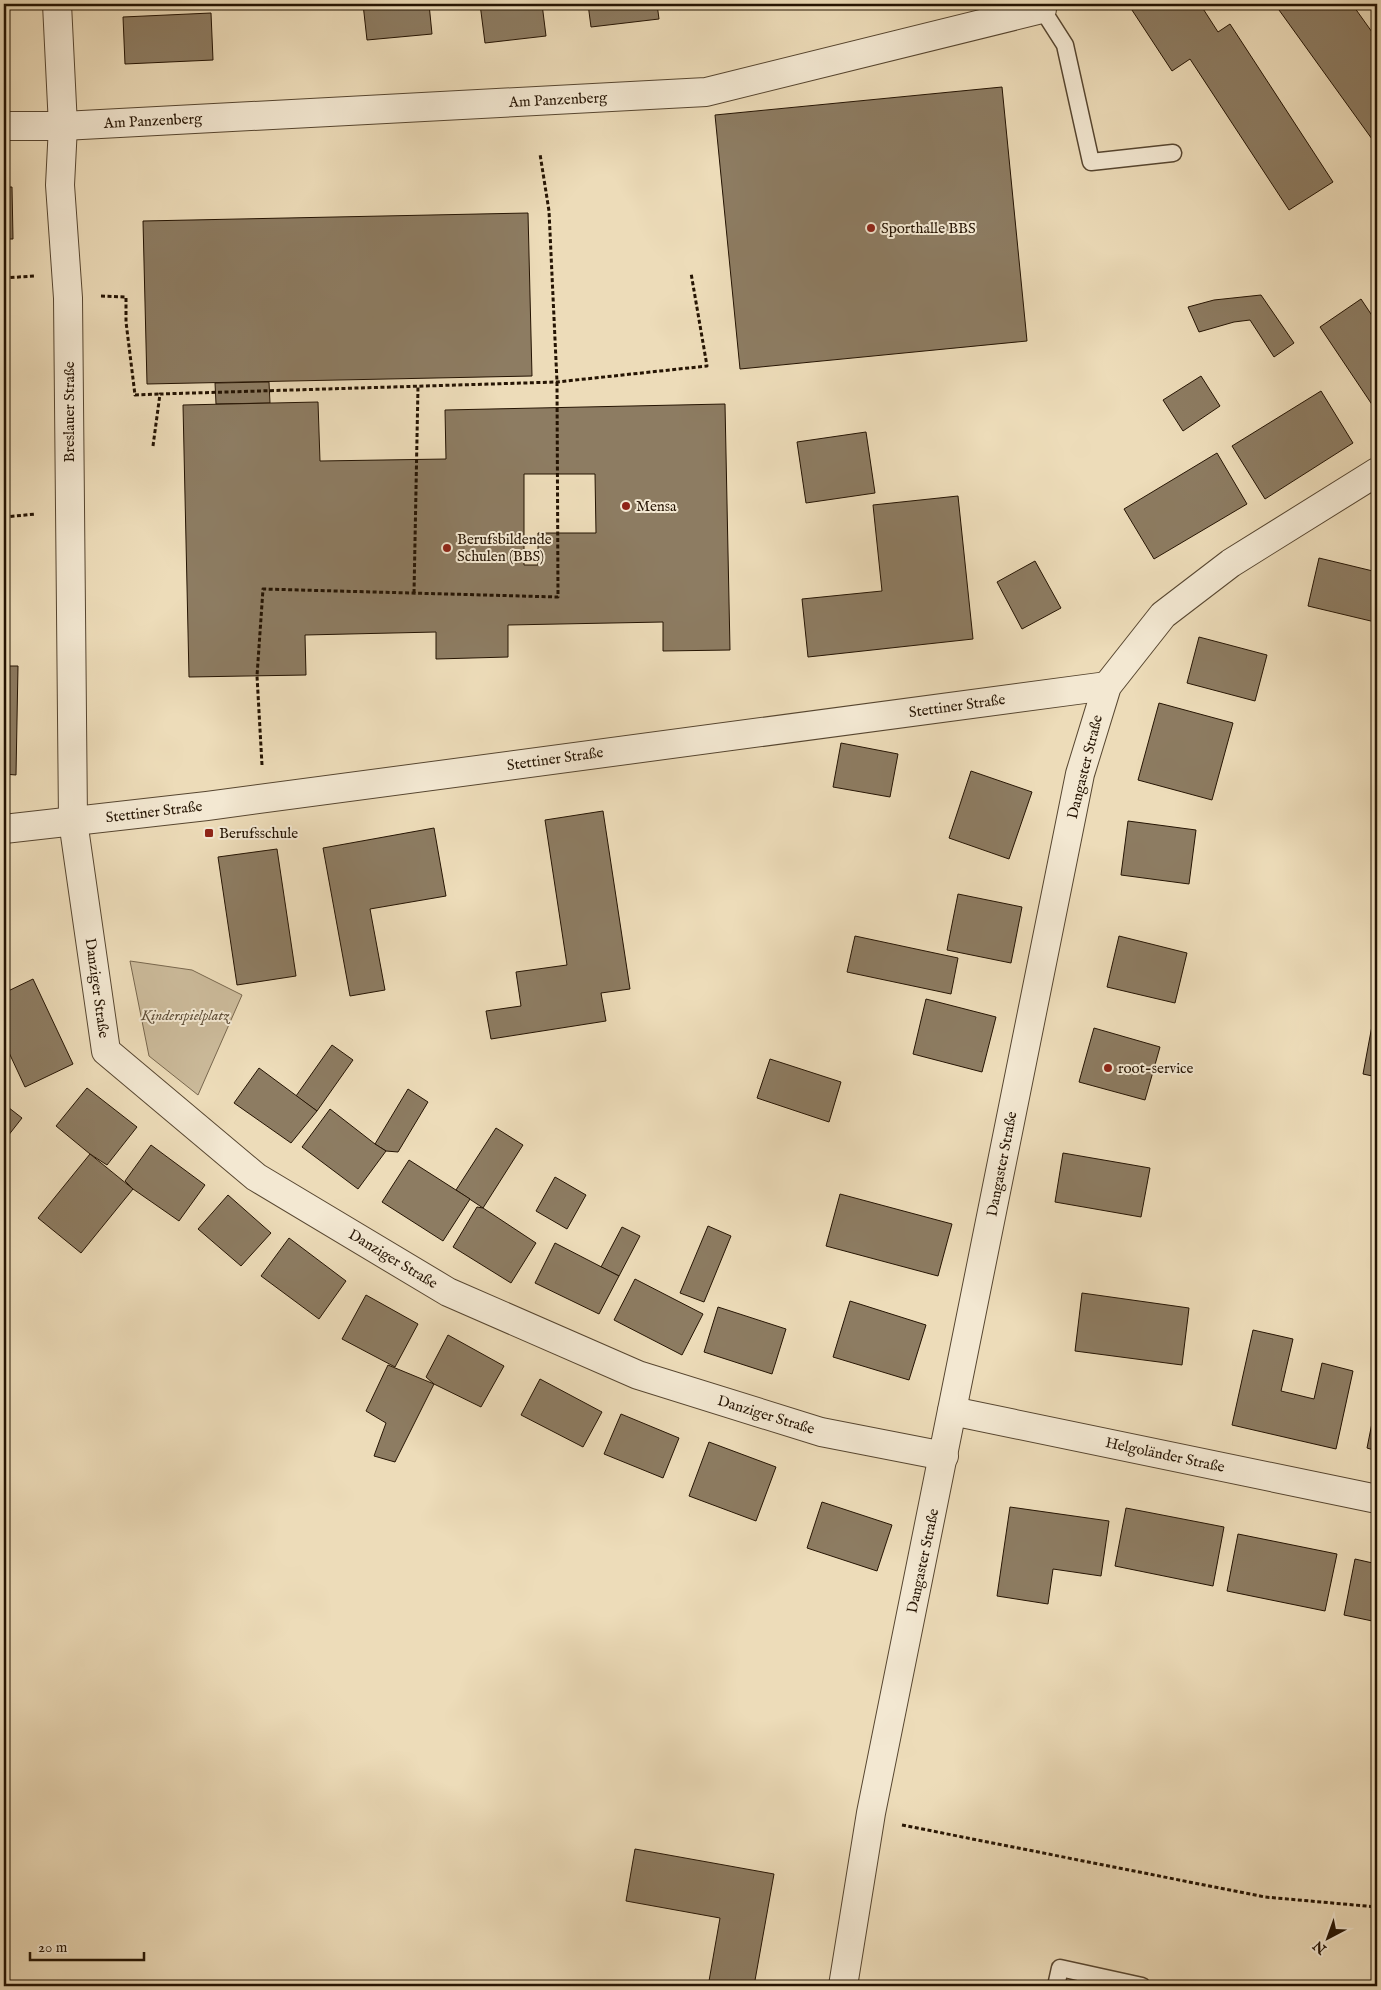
<svg xmlns="http://www.w3.org/2000/svg" width="1381" height="1990" viewBox="0 0 1381 1990" font-family="'IM FELL English',serif">
<style>
.green{fill:#cbba9a;stroke:#78674e}
.building{fill:#8d7c62;stroke:#251403;fill-rule:evenodd}
.lines{fill:none;stroke-linecap:round;stroke-linejoin:round}
.service-casing{stroke:#574630;stroke-width:19}
.minor-casing{stroke:#574630;stroke-width:30}
.path{stroke:#251403;stroke-width:3;stroke-dasharray:4 2.5;stroke-linecap:butt}
.service{stroke:#f3e8d2;stroke-width:16}
.minor{stroke:#f3e8d2;stroke-width:28}
.poi-dot{fill:#8f2418;stroke:#f3e8d2;stroke-width:2}
.labels{text-anchor:middle;dominant-baseline:central;stroke-width:4;stroke-linejoin:round;paint-order:stroke}
.street-label{font-size:15px;fill:#251403;stroke:#f3e8d2}
.poi-label{font-size:15px;fill:#251403;stroke:#f3e8d2;text-anchor:start}
.park-label{font-size:15px;font-style:italic;fill:#5f4e38;stroke:#f3e8d2}
</style>
<rect width="100%" height="100%" fill="#eddcb9"/>
<filter id="stains"><feTurbulence type="fractalNoise" baseFrequency=".004" numOctaves="4"/><feColorMatrix values="0 0 0 0 .2 0 0 0 0 .09 0 0 0 0 .02 0 0 0 .5 -.17"/></filter>
<radialGradient id="worn" r=".72"><stop offset=".6" stop-color="#630" stop-opacity="0"/><stop offset="1" stop-color="#630" stop-opacity=".3"/></radialGradient>
<!-- green -->
<polygon class="green" points="130,961 192,970 242,995 198,1095 149,1056"/>
<!-- building -->
<g class="building">
<polygon points="4,4 6,4 5,60 4,60"/>
<polygon points="363,4 429,4 432,34 367,40"/>
<polygon points="480,4 542,4 546,36 485,43"/>
<polygon points="588,4 657,4 659,19 591,27"/>
<polygon points="1128,4 1200,4 1218,32 1230,24 1333,182 1289,210 1190,59 1172,71"/>
<polygon points="1288,4 1352,4 1377,39 1377,136 1372,139 1279,10"/>
<polygon points="211,13 213,60 125,64 123,17"/>
<polygon points="1002,87 1027,341 740,369 715,115"/>
<polygon points="4,187 12,187 13,239 4,239"/>
<polygon points="528,213 532,376 147,384 143,221"/>
<polygon points="1261,295 1294,343 1274,357 1250,320 1234,322 1199,332 1188,307 1214,300"/>
<polygon points="1361,299 1377,323 1377,412 1320,327"/>
<polygon points="1201,376 1220,406 1183,431 1163,400"/>
<polygon points="269,382 270,403 216,404 215,383"/>
<polygon points="1321,391 1353,443 1265,499 1232,446"/>
<path d="M318,402L320,461L446,459L445,410L725,404L730,650L663,651V622L508,625V657L436,659V632L305,635L306,675L189,677L183,405ZM524,474H595L596,533H538V565H524Z"/>
<polygon points="866,432 875,493 806,503 797,442"/>
<polygon points="1217,453 1247,504 1154,559 1124,509"/>
<polygon points="958,496 973,639 808,657 802,599 882,591 873,505"/>
<polygon points="1319,558 1377,572 1377,615 1375,622 1308,606"/>
<polygon points="1035,561 1061,608 1022,629 997,582"/>
<polygon points="1199,637 1267,655 1255,701 1187,683"/>
<polygon points="4,666 18,666 16,775 4,774"/>
<polygon points="1159,703 1233,723 1212,800 1138,780"/>
<polygon points="841,743 898,754 890,797 833,787"/>
<polygon points="971,771 1032,792 1009,859 949,838"/>
<polygon points="603,811 630,989 601,993 606,1021 491,1039 486,1011 521,1006 516,972 567,965 545,820"/>
<polygon points="1128,821 1196,830 1189,884 1121,875"/>
<polygon points="434,828 446,896 370,909 385,990 350,996 323,848"/>
<polygon points="277,849 296,976 237,985 218,857"/>
<polygon points="958,894 1022,907 1011,963 947,950"/>
<polygon points="855,936 958,958 951,994 847,972"/>
<polygon points="1119,936 1187,953 1175,1003 1107,987"/>
<polygon points="33,979 73,1064 25,1087 4,1042 4,993"/>
<polygon points="926,999 996,1017 982,1072 913,1054"/>
<polygon points="1377,999 1377,1077 1363,1074"/>
<polygon points="1094,1028 1160,1047 1145,1100 1079,1082"/>
<polygon points="332,1045 353,1060 317,1111 296,1096"/>
<polygon points="770,1059 841,1082 829,1122 757,1098"/>
<polygon points="259,1068 317,1111 291,1143 234,1103"/>
<polygon points="87,1088 137,1127 107,1165 90,1154 56,1126"/>
<polygon points="408,1089 428,1102 398,1152 386,1151 375,1144"/>
<polygon points="4,1104 22,1118 4,1141"/>
<polygon points="330,1109 375,1144 386,1151 358,1189 302,1147"/>
<polygon points="496,1128 523,1145 483,1208 456,1190"/>
<polygon points="151,1145 205,1185 179,1221 133,1189 125,1181"/>
<polygon points="1063,1153 1150,1168 1141,1217 1055,1202"/>
<polygon points="90,1154 133,1189 81,1253 38,1218"/>
<polygon points="409,1160 470,1199 443,1241 382,1202"/>
<polygon points="555,1177 586,1195 567,1229 536,1211"/>
<polygon points="840,1194 952,1224 938,1276 826,1246"/>
<polygon points="228,1195 271,1233 241,1266 198,1229"/>
<polygon points="477,1207 483,1208 536,1243 511,1283 453,1247"/>
<polygon points="708,1226 731,1236 704,1302 680,1293"/>
<polygon points="622,1227 640,1236 619,1276 601,1267"/>
<polygon points="289,1238 346,1281 319,1319 261,1276"/>
<polygon points="555,1243 619,1276 599,1314 535,1283"/>
<polygon points="635,1279 703,1314 682,1355 614,1320"/>
<polygon points="1082,1293 1189,1308 1182,1365 1075,1351"/>
<polygon points="366,1295 418,1324 395,1367 342,1339"/>
<polygon points="850,1301 926,1325 909,1380 833,1357"/>
<polygon points="718,1307 786,1329 772,1374 704,1352"/>
<polygon points="1253,1330 1293,1339 1281,1391 1314,1399 1322,1363 1353,1371 1336,1449 1232,1425"/>
<polygon points="448,1335 504,1366 481,1407 434,1384 426,1377"/>
<polygon points="388,1365 434,1384 395,1462 374,1456 386,1423 366,1411"/>
<polygon points="540,1379 602,1412 583,1447 521,1415"/>
<polygon points="1377,1398 1377,1451 1367,1448"/>
<polygon points="621,1414 679,1438 663,1478 604,1454"/>
<polygon points="709,1442 776,1467 756,1521 689,1496"/>
<polygon points="822,1502 892,1525 877,1571 807,1548"/>
<polygon points="1010,1507 1109,1521 1101,1576 1053,1569 1048,1604 997,1596"/>
<polygon points="1126,1508 1224,1527 1213,1586 1115,1566"/>
<polygon points="1238,1534 1337,1554 1325,1611 1227,1591"/>
<polygon points="1355,1559 1377,1564 1377,1622 1344,1615"/>
<polygon points="635,1849 774,1874 754,1986 737,1986 709,1981 720,1918 626,1901"/>
</g>
<g class="lines">
<!-- service casing -->
<g class="service-casing">
<g id="service">
<polyline points="1042,9 1065,45 1091,162 1173,153"/>
<polyline points="1056,1986 1060,1968 1142,1986"/>
</g>
</g>
<!-- minor casing -->
<g class="minor-casing">
<g id="minor">
<polyline points="57,4 63,126 60,185 68,298 73,821 106,1051 256,1177 448,1292 638,1375 821,1432 944,1456"/>
<polyline points="4,126 63,126 706,92 1042,9"/>
<polyline points="4,829 207,806 1107,686"/>
<polyline points="952,1411 1377,1499"/>
<polyline points="843,1986 871,1813 1080,774 1107,686 1163,615 1231,563 1377,472"/>
</g>
</g>
<!-- path -->
<g class="path">
<polyline points="4,278 34,276"/>
<polyline points="101,296 126,297 126,322 135,395 160,394"/>
<polyline points="153,446 160,394 557,382 707,366 691,273"/>
<polyline points="4,517 36,514"/>
<polyline points="414,593 418,386"/>
<polyline points="262,765 257,676 263,589 558,597 557,382 549,211 540,154"/>
<polyline points="902,1825 1265,1897 1377,1907"/>
</g>
<!-- service -->
<use href="#service" class="service"/>
<!-- minor -->
<use href="#minor" class="minor"/>
</g>
<!-- markers -->
<g class="poi-dot">
<circle cx="871" cy="228" r="5"/>
<circle cx="626" cy="506" r="5"/>
<circle cx="447" cy="548" r="5"/>
<rect x="204" y="828" width="10" height="10" rx="2.5"/>
<circle cx="1108" cy="1068" r="5"/>
</g>
<g class="labels">
<!-- street labels -->
<g class="street-label">
<text transform="translate(558 100) rotate(-3)">Am Panzenberg</text>
<text transform="translate(153 121) rotate(-3)">Am Panzenberg</text>
<text transform="translate(69 412) rotate(-90)">Breslauer Straße</text>
<text transform="translate(957 706) rotate(-8)">Stettiner Straße</text>
<text transform="translate(555 759) rotate(-8)">Stettiner Straße</text>
<text transform="translate(1085 767) rotate(-76)">Dangaster Straße</text>
<text transform="translate(154 812) rotate(-7)">Stettiner Straße</text>
<text transform="translate(97 988) rotate(82)">Danziger Straße</text>
<text transform="translate(1002 1164) rotate(-79)">Dangaster Straße</text>
<text transform="translate(393 1259) rotate(31)">Danziger Straße</text>
<text transform="translate(766 1415) rotate(17)">Danziger Straße</text>
<text transform="translate(1165 1455) rotate(12)">Helgoländer Straße</text>
<text transform="translate(923 1561) rotate(-78)">Dangaster Straße</text>
</g>
<!-- poi labels -->
<g class="poi-label">
<text x="881" y="228">Sporthalle BBS</text>
<text x="636" y="506">Mensa</text>
<text x="457" y="539">Berufsbildende<tspan x="457" dy="17">Schulen (BBS)</tspan></text>
<text x="219" y="833">Berufsschule</text>
<text x="1118" y="1068">root-service</text>
</g>
<!-- park labels -->
<g class="park-label">
<text x="185" y="1015">Kinderspielplatz</text>
</g>
</g>
<!-- margin -->
<rect width="1381" height="1990" fill="none" stroke="#eddcb9" stroke-width="20"/>
<rect x="5" y="5" width="1371" height="1980" fill="none" stroke="#251403" stroke-width="2.5"/>
<rect x="10" y="10" width="1361" height="1970" fill="none" stroke="#251403"/>
<!-- north arrow -->
<g transform="translate(1328 1938) rotate(221)" stroke="#f3e8d2" stroke-width="4" paint-order="stroke">
<path d="M0-4L9 19L0 12L-9 19Z" fill="#251403"/>
<text y="-8" font-size="14" font-weight="bold" text-anchor="middle" fill="#251403">N</text>
</g>
<!-- scale -->
<path d="M30 1952v8h114v-8" fill="none" stroke="#251403" stroke-width="2.5"/>
<text x="38" y="1952" font-size="15" fill="#251403" stroke="#f3e8d2" stroke-width="4" paint-order="stroke">20 m</text>
<rect width="100%" height="100%" filter="url(#stains)"/>
<rect width="100%" height="100%" fill="url(#worn)"/>
</svg>
